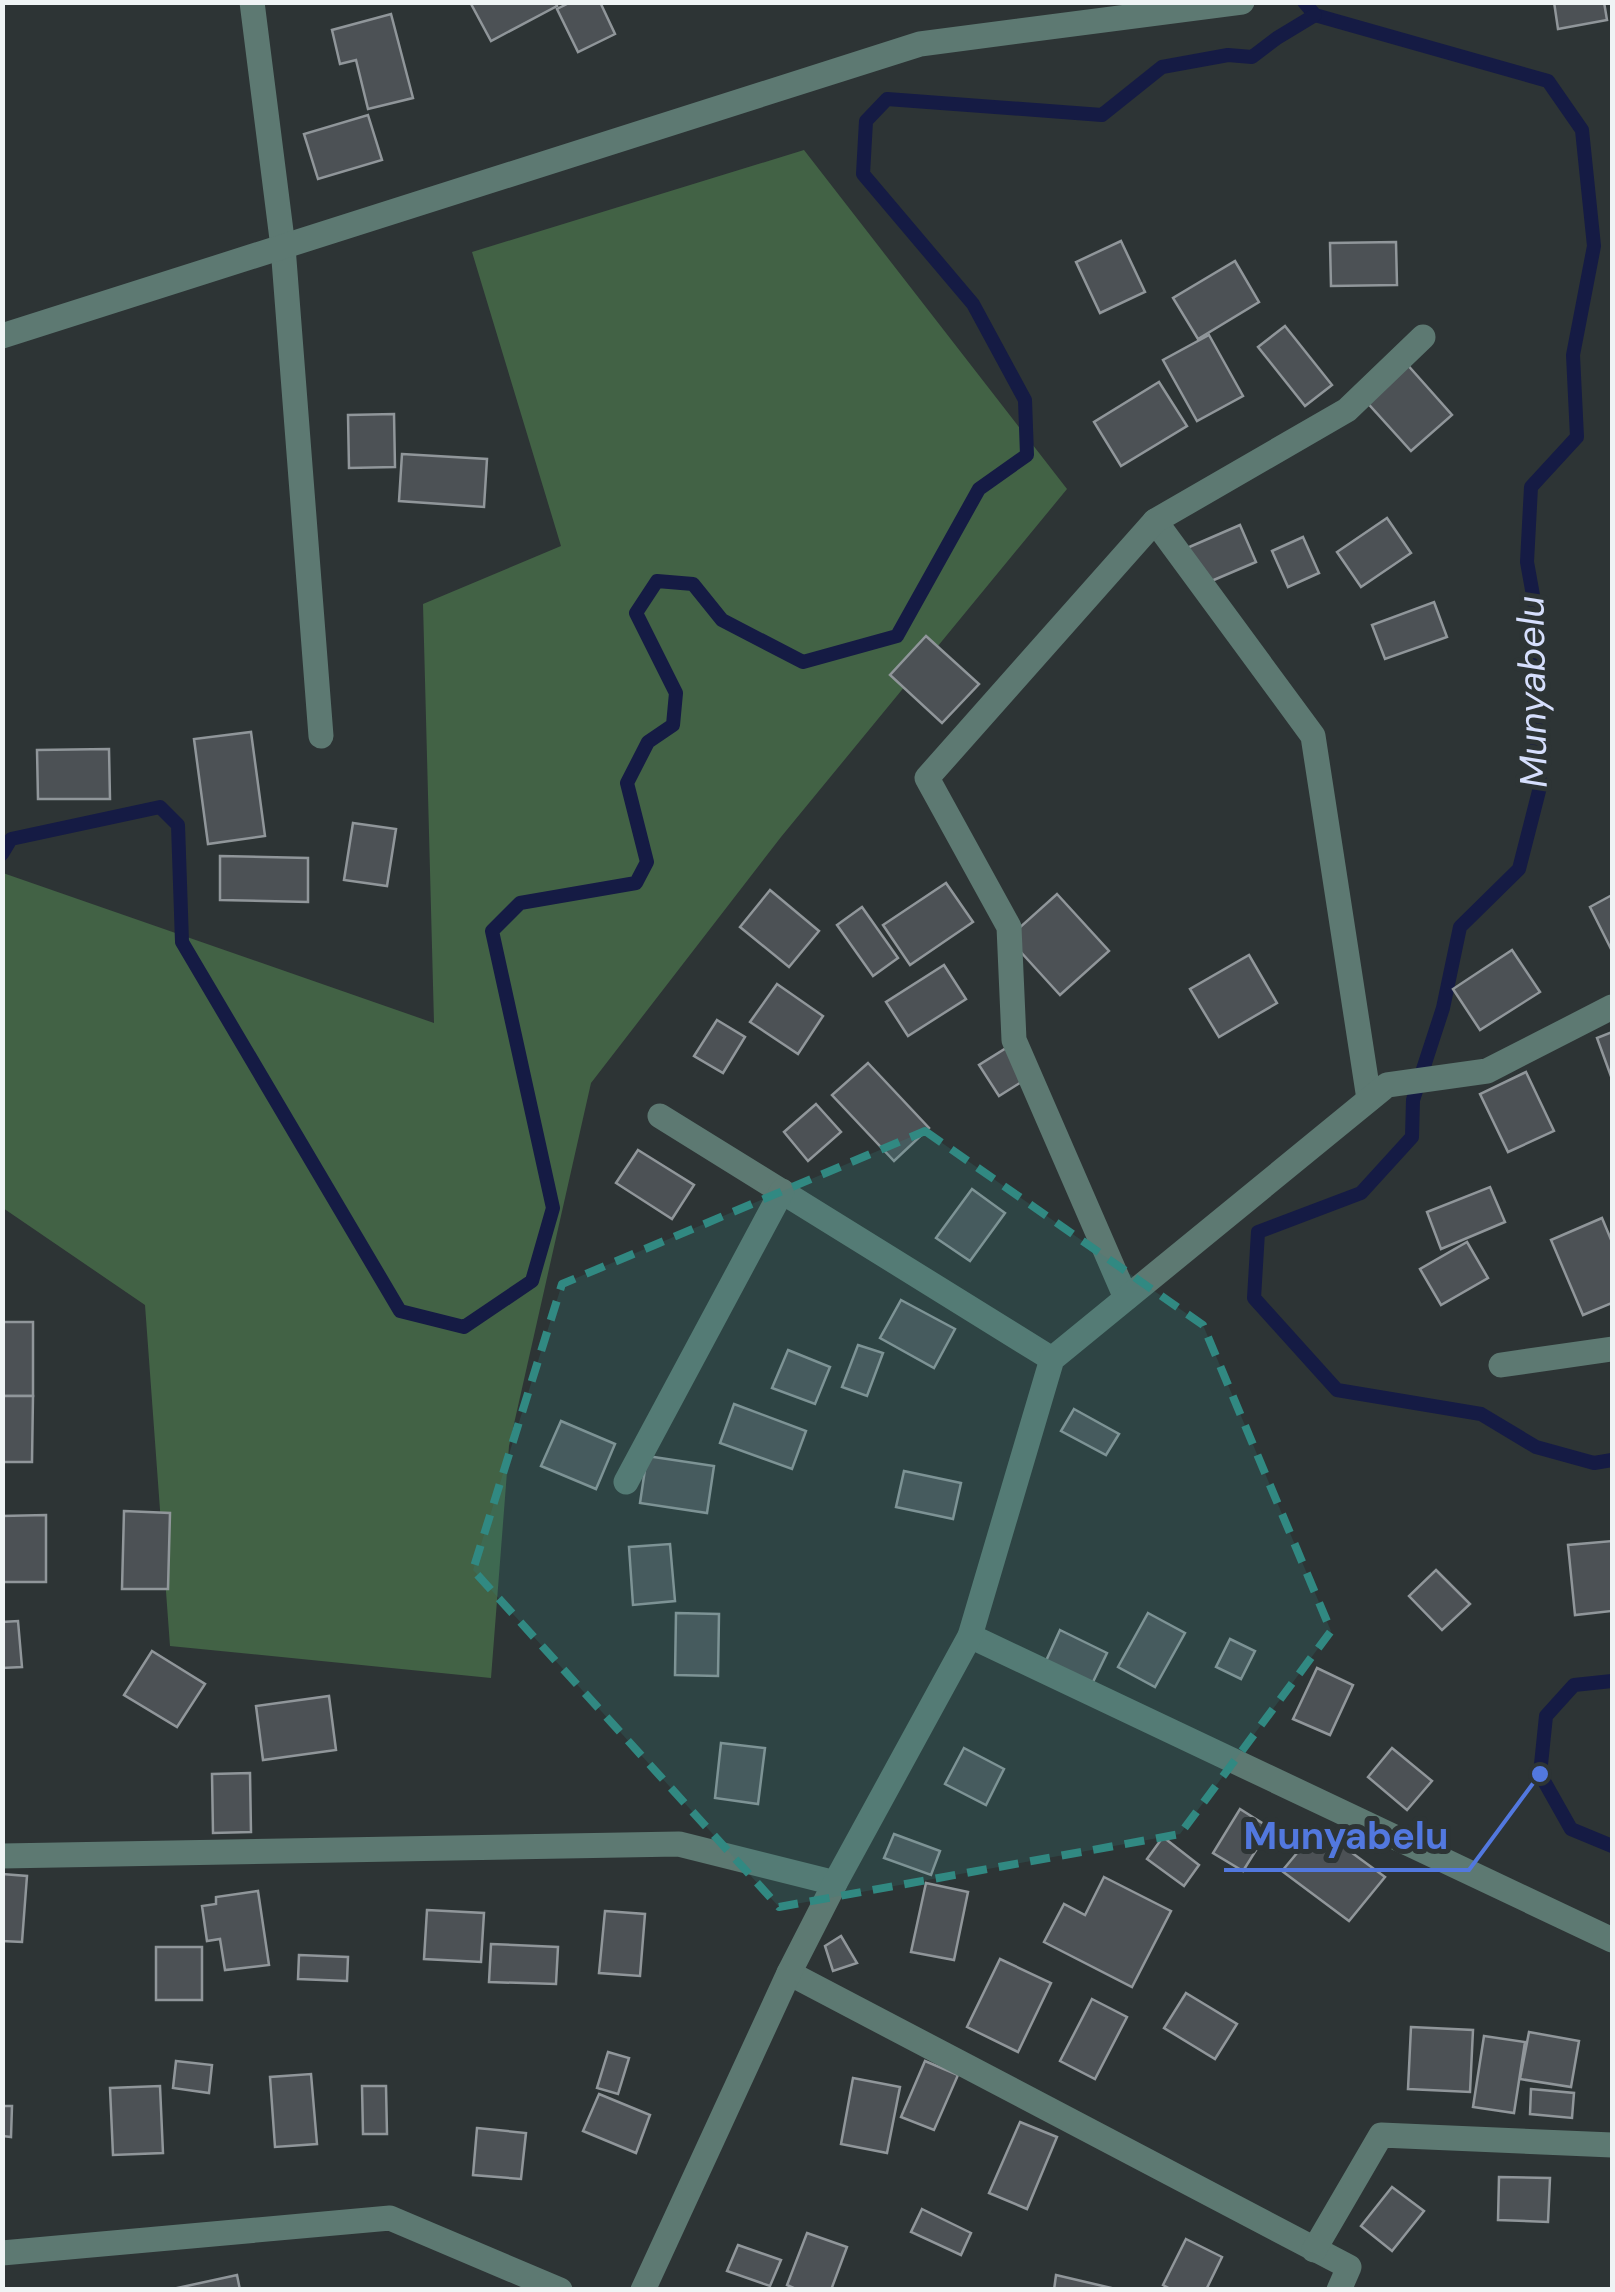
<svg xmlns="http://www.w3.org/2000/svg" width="1615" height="2292" viewBox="0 0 1615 2292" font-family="'DM Sans',sans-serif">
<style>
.green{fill:#426245}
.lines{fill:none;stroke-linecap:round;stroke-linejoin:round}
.stream{stroke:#151b44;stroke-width:14}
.building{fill:#4c5155;stroke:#90969a;stroke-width:2.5}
.minor{stroke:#5d7972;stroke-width:25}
.marked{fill:#318982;fill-opacity:0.2;stroke:#318982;stroke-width:8;stroke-dasharray:20 12;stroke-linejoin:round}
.labels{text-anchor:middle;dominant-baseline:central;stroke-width:10;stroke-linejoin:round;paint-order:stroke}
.water-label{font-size:38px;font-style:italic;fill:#d6dffd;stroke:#2d3435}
.leader{fill:none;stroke:#5278df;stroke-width:4}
.callout-dot{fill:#5278df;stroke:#2d3435;stroke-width:4}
.callout-label{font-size:38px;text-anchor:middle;font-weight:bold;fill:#5278df;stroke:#2d3435;stroke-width:10;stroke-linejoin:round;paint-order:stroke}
</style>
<rect width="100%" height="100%" fill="#2d3435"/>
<!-- green -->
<polygon class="green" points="804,150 1067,489 781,837 591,1083 509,1446 491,1678 170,1646 145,1305 3,1208 3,873 434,1023 423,604 561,546 472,252"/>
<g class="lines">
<!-- stream -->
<g class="stream">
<polyline points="1304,2 1315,15 1548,81 1582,130 1594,246 1573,355 1577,437 1531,487 1527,562 1536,612 1531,657 1540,787 1519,869 1460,927 1443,1008 1413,1100 1412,1137 1361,1193 1258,1232 1254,1298 1337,1390 1481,1414 1536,1447 1594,1463 1612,1460"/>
<polyline points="2,854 11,839 160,807 178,825 182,942 400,1311 464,1327 532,1281 553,1208 492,931 520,903 636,883 647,862 627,783 648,742 673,725 676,693 636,613 657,581 693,584 722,620 803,662 897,636 979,489 1027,455 1025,400 973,304 863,174 866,121 887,99 1102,115 1162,67 1228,55 1252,57 1277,38 1315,15"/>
<polyline points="1612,1681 1574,1685 1546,1716 1540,1774 1571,1829 1612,1846"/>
</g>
</g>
<!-- building -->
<g class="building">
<polygon points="470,2 555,2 557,6 491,41"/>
<polygon points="571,2 600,2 615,34 578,52 557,9"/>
<polygon points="1554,2 1604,2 1607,20 1558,29"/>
<polygon points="391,14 413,98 368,109 356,60 340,64 332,30"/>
<polygon points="368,115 382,160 318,179 304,134"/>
<polygon points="1121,241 1145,292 1100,313 1076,262"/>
<polygon points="1396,242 1397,285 1331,286 1330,243"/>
<polygon points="1235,261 1259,302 1198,339 1173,298"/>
<polygon points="1285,326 1332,385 1305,406 1258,347"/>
<polygon points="1209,335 1243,396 1197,421 1163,360"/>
<polygon points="1405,362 1452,415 1411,451 1364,399"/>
<polygon points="1159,382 1187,426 1121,466 1094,422"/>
<polygon points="394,414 395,467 349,468 348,415"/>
<polygon points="402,454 487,459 484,507 399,501"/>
<polygon points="1387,518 1411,553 1361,587 1337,552"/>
<polygon points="1240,525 1256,562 1202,585 1187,548"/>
<polygon points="1303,537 1319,573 1288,587 1272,551"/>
<polygon points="1434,602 1447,637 1385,659 1372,625"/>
<polygon points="926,636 979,684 942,723 890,675"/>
<polygon points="251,732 265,836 208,844 194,739"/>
<polygon points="109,749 110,799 38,799 37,750"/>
<polygon points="353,823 396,829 387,886 344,880"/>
<polygon points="220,856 308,858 308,902 220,900"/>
<polygon points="946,883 973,922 910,965 883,925"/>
<polygon points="770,890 819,931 789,967 740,927"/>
<polygon points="1057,894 1109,951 1060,995 1008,938"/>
<polygon points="1612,895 1612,951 1590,907"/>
<polygon points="862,907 898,958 873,976 837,925"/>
<polygon points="1512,950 1540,992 1480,1030 1453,989"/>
<polygon points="1249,955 1277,1003 1219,1037 1190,989"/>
<polygon points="944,965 966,999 908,1036 886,1002"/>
<polygon points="777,984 823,1016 798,1054 750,1022"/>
<polygon points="717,1020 745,1037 723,1073 694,1056"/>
<polygon points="1612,1032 1612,1079 1597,1038"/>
<polygon points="1011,1045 1031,1076 999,1096 979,1065"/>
<polygon points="868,1063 929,1128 894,1161 832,1095"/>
<polygon points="1526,1072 1554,1131 1508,1152 1480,1094"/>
<polygon points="816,1104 841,1132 808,1161 784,1132"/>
<polygon points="638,1150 694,1185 672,1219 616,1183"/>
<polygon points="1490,1187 1505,1222 1441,1249 1427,1212"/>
<polygon points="972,1189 1005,1213 970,1261 936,1238"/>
<polygon points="1602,1218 1612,1242 1612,1303 1583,1315 1551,1240"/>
<polygon points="1467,1242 1488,1278 1441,1305 1420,1269"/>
<polygon points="901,1300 955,1329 934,1368 880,1338"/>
<rect x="2" y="1322" width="31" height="74"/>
<polygon points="858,1345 883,1353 867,1396 842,1387"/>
<polygon points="788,1350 830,1367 815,1404 772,1388"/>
<polygon points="2,1396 33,1396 32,1462 2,1462"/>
<polygon points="734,1404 806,1431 792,1469 720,1443"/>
<polygon points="1074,1409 1119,1434 1106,1455 1061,1431"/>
<polygon points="561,1421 615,1444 596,1489 541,1466"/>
<polygon points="647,1456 714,1466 707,1513 640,1503"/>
<polygon points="904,1471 961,1483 953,1519 896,1507"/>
<polygon points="124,1511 170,1513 168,1589 122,1589"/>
<polygon points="46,1515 46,1582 2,1582 2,1516"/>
<polygon points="1612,1541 1612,1611 1575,1615 1568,1545"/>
<polygon points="670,1544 675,1601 633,1605 629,1547"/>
<polygon points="1436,1570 1470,1604 1442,1630 1409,1596"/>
<polygon points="676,1613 719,1614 718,1676 675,1675"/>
<polygon points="1148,1613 1185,1633 1155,1687 1118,1667"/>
<polygon points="18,1621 22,1667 2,1668 2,1622"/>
<polygon points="1060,1630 1107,1653 1092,1684 1046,1661"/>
<polygon points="1230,1639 1255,1651 1241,1679 1216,1667"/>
<polygon points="152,1651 205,1684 177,1727 124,1695"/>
<polygon points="1317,1668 1353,1685 1330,1735 1293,1719"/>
<polygon points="329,1696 336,1750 263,1760 256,1706"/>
<polygon points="721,1743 765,1748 758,1804 715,1798"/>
<polygon points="964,1748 1004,1769 986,1805 945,1784"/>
<polygon points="1392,1748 1432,1781 1407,1810 1368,1777"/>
<polygon points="250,1773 251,1832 213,1833 212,1774"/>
<polygon points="1240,1809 1270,1828 1243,1871 1213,1853"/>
<polygon points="1318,1828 1385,1877 1349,1921 1282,1871"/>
<polygon points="894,1834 940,1851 931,1875 884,1858"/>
<polygon points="1163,1837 1199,1865 1184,1886 1147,1859"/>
<polygon points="2,1874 27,1876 22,1942 2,1941"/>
<polygon points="1104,1877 1171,1911 1132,1987 1044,1942 1064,1904 1085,1915"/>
<polygon points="926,1883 968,1892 954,1960 911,1952"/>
<polygon points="258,1891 269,1965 225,1970 220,1939 207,1941 202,1906 216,1904 216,1897"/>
<polygon points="427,1910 484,1913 481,1962 424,1959"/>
<polygon points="605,1911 645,1914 640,1976 599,1973"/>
<polygon points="841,1936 857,1963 833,1971 825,1946"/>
<polygon points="491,1944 558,1947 556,1984 489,1982"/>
<rect x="156" y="1947" width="46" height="53"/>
<polygon points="299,1955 348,1957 347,1981 298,1979"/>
<polygon points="1000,1959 1051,1983 1018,2052 967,2027"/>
<polygon points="1186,1993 1237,2024 1215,2059 1164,2028"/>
<polygon points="1092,1999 1127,2017 1095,2079 1060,2061"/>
<polygon points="1411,2027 1473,2030 1470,2092 1408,2089"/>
<polygon points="1529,2032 1579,2041 1571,2087 1520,2079"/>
<polygon points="1484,2036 1525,2042 1514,2113 1473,2107"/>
<polygon points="608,2052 629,2058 618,2094 597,2088"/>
<polygon points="176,2061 212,2065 209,2093 173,2088"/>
<polygon points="925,2061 958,2075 934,2130 901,2117"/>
<polygon points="311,2074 317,2144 275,2147 270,2077"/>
<polygon points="853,2078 900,2087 887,2153 841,2144"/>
<polygon points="160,2086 163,2153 113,2155 110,2088"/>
<polygon points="362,2086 386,2086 387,2134 363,2134"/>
<polygon points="1531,2089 1574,2093 1572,2118 1530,2114"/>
<polygon points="599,2094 650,2115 636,2153 583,2131"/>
<polygon points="2,2106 12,2106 11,2137 2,2136"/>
<polygon points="1020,2122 1057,2137 1027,2209 989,2193"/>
<polygon points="477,2128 526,2133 521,2179 473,2175"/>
<polygon points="1499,2177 1550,2178 1548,2222 1498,2220"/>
<polygon points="1392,2187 1424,2211 1392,2251 1361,2226"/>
<polygon points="922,2209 971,2233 961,2255 911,2232"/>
<polygon points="807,2233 847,2247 831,2290 798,2290 787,2285"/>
<polygon points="1186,2239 1222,2257 1206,2290 1172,2290 1163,2285"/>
<polygon points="738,2245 781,2260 770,2286 727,2271"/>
<polygon points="237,2275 240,2290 168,2290"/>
<polygon points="1056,2275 1120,2290 1054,2290"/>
</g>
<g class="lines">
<!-- minor -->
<g class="minor">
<polyline points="252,2 283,247 321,736"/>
<polyline points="2,336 920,44 1242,2"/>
<polyline points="1155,521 1313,736 1369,1099"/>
<polyline points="660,1116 1052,1359"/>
<polyline points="1126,1298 1014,1040 1009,927 927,778 1155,521 1347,410 1423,337"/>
<polyline points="1501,1365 1612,1349"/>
<polyline points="626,1482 782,1191"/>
<polyline points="970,1636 1612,1940"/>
<polyline points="2,1856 679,1844 835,1883"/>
<polyline points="789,1973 1349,2267 1339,2290"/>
<polyline points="1314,2250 1381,2135 1612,2145"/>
<polyline points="2,2253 390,2218 560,2290"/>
<polyline points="643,2290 789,1973 835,1883 970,1636 1052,1359 1387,1085 1487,1071 1612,1007"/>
</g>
</g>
<!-- marked area -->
<path class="marked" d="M925,1131L1203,1325L1331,1631L1180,1834L779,1907L473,1570L562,1284Z"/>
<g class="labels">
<!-- water labels -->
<g class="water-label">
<text transform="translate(1532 692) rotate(-91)">Munyabelu</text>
</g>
</g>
<!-- callouts -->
<path class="leader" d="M1540 1774L1469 1870H1224"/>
<circle class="callout-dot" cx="1540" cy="1774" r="10"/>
<g class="callout-label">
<text x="1346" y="1849">Munyabelu</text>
</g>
<!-- border -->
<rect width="1615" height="2292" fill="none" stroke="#eff4f5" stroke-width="10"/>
</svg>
